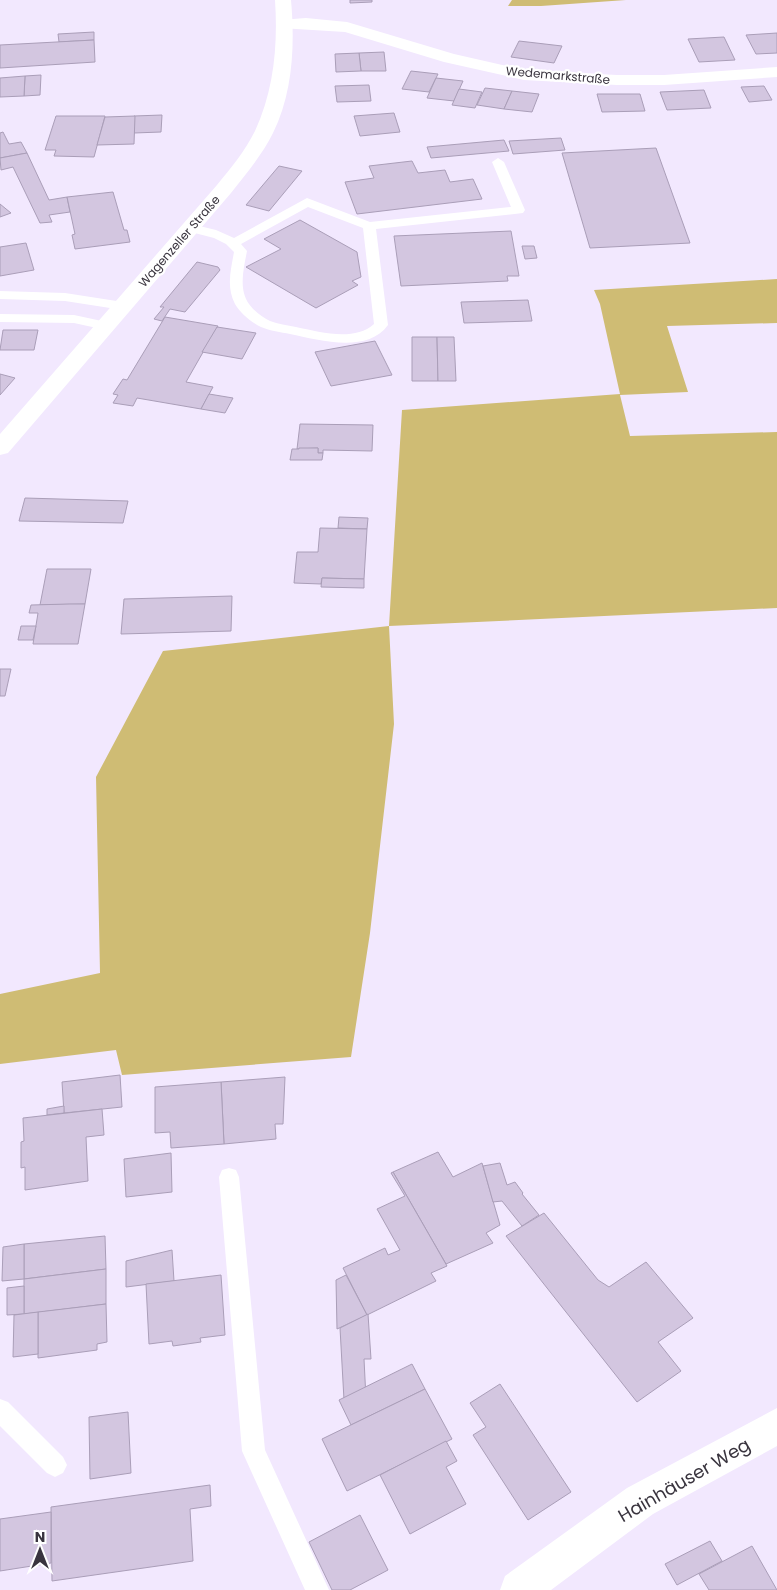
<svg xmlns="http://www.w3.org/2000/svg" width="777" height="1590" viewBox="0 0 777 1590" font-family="Poppins,sans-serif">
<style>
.green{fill:#cfbc74}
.building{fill:#d3c6e0;stroke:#aa9eb8}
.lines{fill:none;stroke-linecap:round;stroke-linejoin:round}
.service{fill:#fff;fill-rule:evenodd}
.minor{fill:#fff;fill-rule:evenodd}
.secondary{fill:#fff;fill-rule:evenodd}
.labels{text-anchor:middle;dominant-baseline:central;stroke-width:4.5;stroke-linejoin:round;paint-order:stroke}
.far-street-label{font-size:12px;fill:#39343e;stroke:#fff}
.near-street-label{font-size:18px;fill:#39343e;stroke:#fff}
</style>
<rect width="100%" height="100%" fill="#f2e8fe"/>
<!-- green -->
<g class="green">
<polygon points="512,0 626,0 541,6 508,6"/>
<polygon points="777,279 777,323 667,326 688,392 620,395 630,436 777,432 777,608 389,626 394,724 370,933 351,1057 122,1075 116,1050 0,1064 0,994 100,973 96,777 163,651 389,626 402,410 620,394 600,304 594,290"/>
</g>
<!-- building -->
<g class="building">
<polygon points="350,0 372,0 372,2 350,3"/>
<polygon points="94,32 94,40 59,42 58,34"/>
<polygon points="777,33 777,53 756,54 746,35"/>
<polygon points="724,37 735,60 699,62 688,39"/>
<polygon points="94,40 95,62 0,68 0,45"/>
<polygon points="519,41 562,46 554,63 511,57"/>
<polygon points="384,52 386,71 361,71 359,53"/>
<polygon points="359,53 361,71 336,72 335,54"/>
<polygon points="411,71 438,74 429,92 402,89"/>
<polygon points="41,75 40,95 24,96 25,76"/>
<polygon points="25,76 24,96 0,97 0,78"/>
<polygon points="436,78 463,81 454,101 427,98"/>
<polygon points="369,85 371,101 337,102 335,86"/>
<polygon points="764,86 772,100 749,102 741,87"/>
<polygon points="485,88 512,91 504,109 477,105"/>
<polygon points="459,89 482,92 475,108 452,105"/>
<polygon points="704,90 711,108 667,110 660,92"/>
<polygon points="512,91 539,94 532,112 504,109"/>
<polygon points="597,94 640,94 645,111 602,112"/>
<polygon points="394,113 400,132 360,136 354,116"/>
<polygon points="162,115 161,132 134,133 134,116"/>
<polygon points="56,116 105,116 94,157 54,156 56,150 45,150"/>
<polygon points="135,116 134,144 97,145 105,117"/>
<polygon points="3,132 9,144 21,142 27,153 0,158 0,133"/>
<polygon points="561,138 565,150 513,154 509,141"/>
<polygon points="504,140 509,151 431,158 427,147"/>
<polygon points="656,148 690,243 590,248 562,153"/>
<polygon points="27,153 49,200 67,197 70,212 49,215 52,222 40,223 13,167 1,170 0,158"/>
<polygon points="412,161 418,173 445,170 450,182 473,179 482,199 357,214 345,182 374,178 369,166"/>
<polygon points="279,166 302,171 269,211 246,205"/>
<polygon points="113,192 124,230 127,230 130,242 75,249 72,235 75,234 67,197"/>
<polygon points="0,204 11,213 0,217"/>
<polygon points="300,220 357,252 361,277 352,281 358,285 316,308 246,267 281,249 264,239"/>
<polygon points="511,231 519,276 507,276 508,281 401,286 394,236"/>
<polygon points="26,243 34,270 0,276 0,247"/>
<polygon points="522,246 534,246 537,258 525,259"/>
<polygon points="197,262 218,267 220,270 185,312 170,309 162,321 154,319 164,307 160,307"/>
<polygon points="528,300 532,321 464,323 461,302"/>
<polygon points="165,317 218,326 186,382 213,387 201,409 137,398 133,406 113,403 118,395 113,394 123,379 127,380"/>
<polygon points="217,327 256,333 242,359 202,352"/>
<polygon points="3,330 38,330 34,350 0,350"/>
<polygon points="412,337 437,337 438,381 412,381"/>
<polygon points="437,337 454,337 456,381 438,381"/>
<polygon points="375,341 392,375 331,386 315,352"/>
<polygon points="0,374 15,378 0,395"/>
<polygon points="209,394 233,398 225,413 201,409"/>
<polygon points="300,424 373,425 372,451 323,450 323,453 318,453 318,448 297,449"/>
<polygon points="299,448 318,448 318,453 323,453 322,460 290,460 292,449 299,449"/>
<polygon points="25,498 128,501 123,523 19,521"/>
<polygon points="339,517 368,518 367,529 338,528"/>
<polygon points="320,528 367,529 364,579 322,578 321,584 294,583 297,552 318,552"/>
<polygon points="47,569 91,569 85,604 40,605"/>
<polygon points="322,578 364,579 364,588 321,587"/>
<polygon points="232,596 231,631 121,634 124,599"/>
<polygon points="69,604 85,604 78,644 33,644 38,613 29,613 31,605"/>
<polygon points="21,626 36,626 33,640 18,640"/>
<polygon points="0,669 11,669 5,696 0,696"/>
<polygon points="120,1075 122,1107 64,1113 62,1082"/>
<polygon points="285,1077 283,1124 275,1124 276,1139 224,1144 221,1082"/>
<polygon points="221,1082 224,1144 171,1148 170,1132 155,1133 155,1087"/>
<polygon points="64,1106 64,1113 47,1115 47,1109"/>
<polygon points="102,1109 104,1135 86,1137 88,1181 25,1190 25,1167 21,1168 21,1142 24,1141 23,1118"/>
<polygon points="438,1152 453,1177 482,1163 500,1225 486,1233 493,1243 446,1264 393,1172"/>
<polygon points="171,1153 172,1192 126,1197 124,1159"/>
<polygon points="500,1163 507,1185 515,1182 523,1193 522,1194 539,1215 522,1226 502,1201 493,1202 483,1166"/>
<polygon points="393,1172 447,1266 431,1273 436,1281 367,1315 343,1268 385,1248 388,1255 400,1250 377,1209 405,1196 391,1173"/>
<polygon points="544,1213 598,1280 609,1287 646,1262 693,1318 658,1342 681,1371 637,1402 506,1236"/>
<polygon points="105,1236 106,1269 24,1279 24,1244"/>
<polygon points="24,1244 24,1279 2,1281 3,1247"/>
<polygon points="172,1250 174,1281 126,1287 126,1261"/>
<polygon points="106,1269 106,1304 24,1314 24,1279"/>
<polygon points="221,1275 225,1335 200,1338 201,1342 173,1346 172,1341 149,1344 146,1284"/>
<polygon points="346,1275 367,1315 337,1329 336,1280"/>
<polygon points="24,1286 24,1314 7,1315 7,1288"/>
<polygon points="106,1304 107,1342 97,1344 97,1350 38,1358 38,1312"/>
<polygon points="38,1312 38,1354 13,1357 14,1315"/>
<polygon points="368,1314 371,1359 364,1359 366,1399 344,1400 340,1328"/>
<polygon points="412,1364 425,1389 351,1425 339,1400"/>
<polygon points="500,1384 571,1492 528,1520 473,1435 486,1427 470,1403"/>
<polygon points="425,1389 452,1439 347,1491 322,1439"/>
<polygon points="128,1412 131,1473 90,1479 89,1417"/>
<polygon points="446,1441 457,1461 446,1467 466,1504 410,1534 380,1475"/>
<polygon points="210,1485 211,1506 190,1509 193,1561 52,1581 51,1507"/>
<polygon points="51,1512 51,1563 0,1571 0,1519"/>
<polygon points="360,1515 388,1570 350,1590 332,1590 309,1542"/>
<polygon points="710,1541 722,1561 677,1585 665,1564"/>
<polygon points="752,1546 777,1590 709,1590 699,1574"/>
</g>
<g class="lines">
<!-- service -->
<g class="service">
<path d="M498,158L504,162L525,210L523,213L376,229L388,325C367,354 319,340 290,334C281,332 270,331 261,327C251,322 240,313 235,304C226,287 231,269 234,252L226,244L214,238L187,231L185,228L191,224L216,230L234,238L307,198L370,222L511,207L492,162ZM308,207L363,228L374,324C354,342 320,332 296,327C287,325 278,324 270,321C262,317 253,310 249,304C238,289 244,267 247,251L241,244Z"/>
<polygon points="0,291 65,293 123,302 130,306 123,310 65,301 0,299"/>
<polygon points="0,314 74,315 111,323 113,326 106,330 74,323 0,322"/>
<polygon points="229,1168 236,1170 239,1177 265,1450 329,1590 305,1590 242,1451 219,1177 222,1170"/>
<polygon points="0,1399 8,1402 63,1457 67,1465 63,1473 55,1477 47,1473 0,1426"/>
</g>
<!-- minor -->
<g class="minor">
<polygon points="306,18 347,22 454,54 524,70 617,75 664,75 777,67 777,77 664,85 617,85 524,80 444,62 345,32 280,28 277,24 280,20"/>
<polygon points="777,1408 777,1446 653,1514 551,1590 500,1590 505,1576 627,1488"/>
</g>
<!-- secondary -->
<path class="secondary" d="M275,0H291C295,45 293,92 273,133C262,155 246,174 231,193L8,453L0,455V434L217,185C231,168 245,151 255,131C274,90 278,45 275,0Z"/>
</g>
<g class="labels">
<!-- far-street labels -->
<g class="far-street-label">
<text transform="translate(558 75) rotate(5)">Wedemarkstraße</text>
<text transform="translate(179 241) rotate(-49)">Wagenzeller Straße</text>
</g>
<!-- near-street labels -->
<g class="near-street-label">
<text transform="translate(684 1480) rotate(-30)">Hainhäuser Weg</text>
</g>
</g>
<!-- north arrow -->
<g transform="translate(40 1550)" stroke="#ffffff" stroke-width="4" paint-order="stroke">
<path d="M0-4L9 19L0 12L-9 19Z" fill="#39343e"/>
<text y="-8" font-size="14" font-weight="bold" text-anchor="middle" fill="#39343e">N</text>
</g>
</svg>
